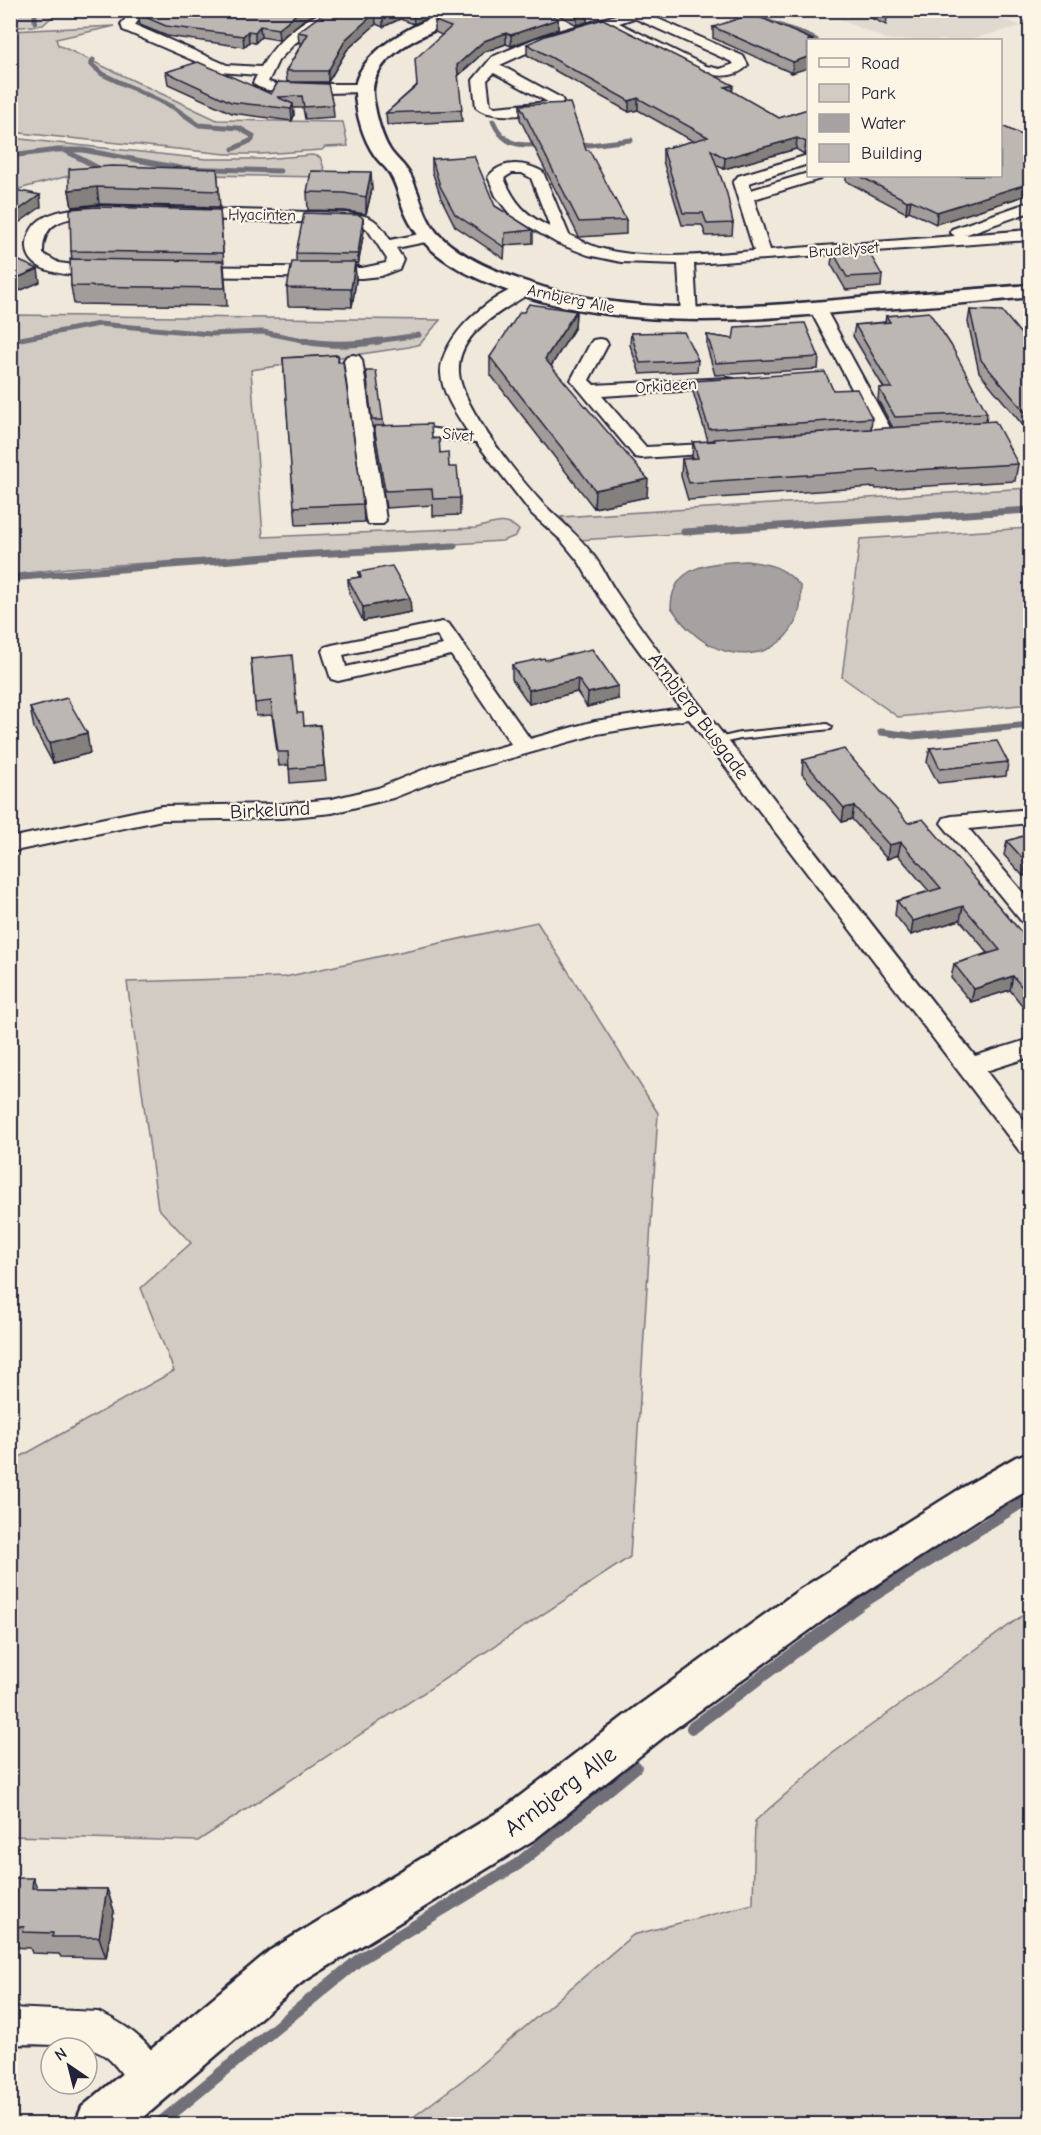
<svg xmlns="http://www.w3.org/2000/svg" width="1041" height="2135" viewBox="0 0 1041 2135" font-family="'Comic Neue',sans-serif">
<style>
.built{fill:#e0d9cf}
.green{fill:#d1cbc3;stroke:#7a767f;stroke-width:1.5}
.water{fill:#a6a2a2;stroke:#716f79;stroke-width:1.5}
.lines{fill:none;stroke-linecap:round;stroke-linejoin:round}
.stream-far2{stroke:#716f79;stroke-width:5}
.stream-far1{stroke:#716f79;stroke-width:7}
.stream{stroke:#716f79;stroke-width:12}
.lane-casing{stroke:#22223b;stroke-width:4}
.street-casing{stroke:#22223b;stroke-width:4}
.secondary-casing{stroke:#22223b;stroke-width:5}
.lane{fill:#fcf5e5;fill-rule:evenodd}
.street{fill:#fcf5e5;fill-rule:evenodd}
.secondary{fill:#fcf5e5;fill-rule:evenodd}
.wall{fill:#a29d9a;stroke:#22223b;stroke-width:1.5}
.shaded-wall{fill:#84807d;stroke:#22223b;stroke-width:1.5}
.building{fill:#bcb7b3;stroke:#22223b;stroke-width:1.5}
.labels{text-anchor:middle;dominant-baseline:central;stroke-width:4.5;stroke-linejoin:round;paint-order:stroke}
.far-street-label{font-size:16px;fill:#22223b;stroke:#fcf5e5}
.street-label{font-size:20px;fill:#22223b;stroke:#fcf5e5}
.near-street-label{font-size:24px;fill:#22223b;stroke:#fcf5e5}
</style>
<rect width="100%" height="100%" fill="#efe8db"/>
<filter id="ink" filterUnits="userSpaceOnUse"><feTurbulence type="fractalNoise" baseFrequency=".0167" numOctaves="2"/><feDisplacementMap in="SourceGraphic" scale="12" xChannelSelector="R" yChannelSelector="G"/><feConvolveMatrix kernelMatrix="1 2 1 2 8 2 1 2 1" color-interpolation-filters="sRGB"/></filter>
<g filter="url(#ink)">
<!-- built -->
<polygon class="built" points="821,11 980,11 1021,26 967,40 888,40"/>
<!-- green -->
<g class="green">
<polygon points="10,11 11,10 58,11 43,25 11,28"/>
<polygon points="115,26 56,39 58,45 217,120 343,122 348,146 325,147 322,150 261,154 226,154 11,132 11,31"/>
<polygon points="11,138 206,159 263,159 312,155 320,157 327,177 80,173 11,191"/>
<path d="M11,315L440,320L420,344L409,347L251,370L263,537L476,528C492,524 506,517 519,530L516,536L502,541L68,568L11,575Z"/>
<polygon points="1030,488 1030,512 579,540 561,517"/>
<polygon points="1030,528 1030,704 898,717 842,677 860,539"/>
<polygon points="537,922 658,1113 630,1557 198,1841 11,1836 11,1462 174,1371 141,1288 191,1243 158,1208 127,982 285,977"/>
<polygon points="1030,1610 1030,2124 404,2124 464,2079 633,1935 753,1904 755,1821 833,1753"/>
</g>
<!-- water -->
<path class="water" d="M746,561C772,564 784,567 801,587C801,599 801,612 795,623C773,664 723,661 692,632C683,625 677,616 671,607C672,564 712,563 746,561Z"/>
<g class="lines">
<!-- stream-far2 -->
<g class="stream-far2">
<polyline points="35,10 35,22"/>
<path d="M743,10C766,23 792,28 816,40"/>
<polyline points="93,60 91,64 102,74 173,107 199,125 239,128 253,136 252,140 233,149"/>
<path d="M493,121C503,145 519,147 543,144"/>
<polyline points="574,142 589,145 631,140"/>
<polyline points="66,151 106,172"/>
<polyline points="10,156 58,150 83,150 180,168 280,171"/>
<polyline points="10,341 99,324 210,334 263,332 312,342"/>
<polyline points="369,342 419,335"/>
</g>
<!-- stream-far1 -->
<g class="stream-far1">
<path d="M305,341C330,346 354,345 379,341"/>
<polyline points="684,532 1030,510"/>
<polyline points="10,578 280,556 454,546"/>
<polyline points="881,732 913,736 1030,725"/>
</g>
<!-- stream -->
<g class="stream">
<polyline points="692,1728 862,1603 1030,1497"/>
<polyline points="159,2124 360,1959 518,1864 636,1767"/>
</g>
<!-- lane casing -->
<g class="lane-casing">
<polygon id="lane" points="827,724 832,727 831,729 740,739 718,744 713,741 714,739 740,733"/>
</g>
<!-- street casing -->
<g class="street-casing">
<g id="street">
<path d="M133,10H146L135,25L227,65L261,67C278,39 308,10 341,10L295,43L278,61L268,82L276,84H364L371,88L364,92C342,92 265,98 253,83L257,75L220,72L123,30L121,24Z"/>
<path d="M633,10L640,11L743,56L748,65C720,99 637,42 606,27L544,45L500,65L561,98L563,101L556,111C539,115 488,120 476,107L473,80L492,57L534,39ZM634,18L732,62L734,64L720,69L706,66L619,23ZM494,73L548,102L495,107L490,105L487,80Z"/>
<path d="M808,155V164L749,183L751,190L808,173V176H823L820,179L754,199L770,250L955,236L950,232L952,229L1030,202V212L964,235L1030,230V240L694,264L697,315L689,320L681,315L678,264L621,262L588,255L557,243L512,217L496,196L488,177C502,159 525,162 543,172L569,235C579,239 589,245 599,248C644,261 708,255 754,251L733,183L738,176ZM512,173H522L531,178L550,227C526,216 514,202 504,178Z"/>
<path d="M99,206L345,213C371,216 376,217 390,240L430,232L438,237L436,240L396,248L403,259L399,269L381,276L362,278L74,275C54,273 25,269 27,243C28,234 33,225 40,220C56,209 80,208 99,206ZM99,216L361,224L368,230L387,259L386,263L362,268L74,265L59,263L43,254C42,217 70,218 99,216Z"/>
<path d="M524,285L530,287L532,290L530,293C502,311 456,333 459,373C461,406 521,481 545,506C562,522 579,536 593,555C602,566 608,580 616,592C657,654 706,712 752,771C826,866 900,961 975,1056L1030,1039V1057L986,1071L1030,1128V1156L1021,1153L689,719L597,734L451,775L393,798L332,813L282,818L162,820L10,852V838L162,806L282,804L332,799L378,788L435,765L511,744L451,655L338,681L331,679L322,651L325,647L332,645L442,622L449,624L530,739L595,721L681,708L598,595L579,562L561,540L532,514L476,442C460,442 445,438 429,437C416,437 403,440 391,437L388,433L391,429C417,423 442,432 468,432C457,415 442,394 441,373C440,337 492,293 524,285ZM437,635L443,645L346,667L343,655Z"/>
<polygon points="817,303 825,308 895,437 892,441 861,444 855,443 852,439 855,435 875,432 809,308"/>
<polygon points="599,339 605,340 608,344 589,380 594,385 728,378 734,379 737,383 734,387 728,388 602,396 646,447 726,443 732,444 735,448 732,452 641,458 635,457 571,380 590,344 593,340"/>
<polygon points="353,355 359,356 362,360 386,520 383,524 369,524 366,520 344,360 347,356"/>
<polygon points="1030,809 1030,823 969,829 1030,901 1030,924 1022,922 941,823 944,818 952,816"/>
<path d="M10,2008L98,2012C129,2025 156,2047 169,2079L163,2092L150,2098C129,2089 125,2075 110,2060C91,2040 37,2046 10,2044Z"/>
</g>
</g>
<!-- secondary casing -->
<g class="secondary-casing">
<g id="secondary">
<path d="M481,10L479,14C445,25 377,47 373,89C372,97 375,105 376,112C379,125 383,139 390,150C396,159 405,165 410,175C421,195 423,219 440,236C463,258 494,271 524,281C635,320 755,307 871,297C924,293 977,289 1030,285V297C976,303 922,306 868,310C743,321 613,333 493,285C458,271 422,251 406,215C400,202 398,187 390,174C387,168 380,163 375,156C363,139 356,114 355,93C353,53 420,20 452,11C461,9 472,10 481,10Z"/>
<polygon points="1030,1452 1030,1489 983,1516 829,1616 666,1735 535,1839 301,1983 136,2124 75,2124 82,2107 269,1951 503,1809 636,1707 799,1590 955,1492 1016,1457"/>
</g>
</g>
<!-- lane -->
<use href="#lane" class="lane"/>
<!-- street -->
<use href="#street" class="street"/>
<!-- secondary -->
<use href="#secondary" class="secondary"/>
</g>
<!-- wall -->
<g class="wall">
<polygon points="75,10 120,10 115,15 76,12"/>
<polygon points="328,10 447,10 414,24 400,19 383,27 376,24 347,50 328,82 287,82 286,71 302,43 299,43 298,32"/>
<polygon points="549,10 586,10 587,22 577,25"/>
<polygon points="854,10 893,10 888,12 886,25"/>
<polygon points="138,14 305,19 279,40 261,37 255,43 249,42 244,47 167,36 140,25"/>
<polygon points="558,19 558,29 511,46 506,44 484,52 458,76 462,121 387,125 386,113 416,86 442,35 435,32 435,21"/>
<polygon points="713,27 813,40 792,73 713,38"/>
<polygon points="527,44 733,85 732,92 779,118 808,109 808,153 804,154 796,149 724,169 716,165 733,223 732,235 706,236 702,225 682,225 663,161 663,149 693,141 638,110 629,112 527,55"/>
<polygon points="166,72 271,94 278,82 333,105 334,117 305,119 303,108 293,108 294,115 292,121 232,113 168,84"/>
<polygon points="520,105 586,150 626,220 626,234 579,237 520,119"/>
<polygon points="1030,139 1030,194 936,224 909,211 906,213 846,181 846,177 843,176 1000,176"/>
<polygon points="432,159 495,206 533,230 533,243 505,245 504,259 455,226 441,198 432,171"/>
<polygon points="217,169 220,207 99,204 72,207 69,190"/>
<polygon points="372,189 366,214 345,211 308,210 307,192"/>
<polygon points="220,210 227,306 74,304 71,286 72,259 71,251"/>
<polygon points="364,230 358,266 355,266 356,280 352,307 288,306 287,288 296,262 296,253"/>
<polygon points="833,252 882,275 881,287 846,290 831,264"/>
<polygon points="970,310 1030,345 1030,434 979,372 968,322"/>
<polygon points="576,311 575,327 551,366 647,497 594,508 490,374 490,357"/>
<polygon points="886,316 987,413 986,422 1018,464 1015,481 876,489 875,487 688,500 681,476 682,459 692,458 693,442 714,441 714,440 708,441 693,392 694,381 833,390 872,418 871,429 893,428 878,400 879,388 884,388 853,336 855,325 885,322"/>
<polygon points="631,333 698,360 697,371 640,374 630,345"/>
<polygon points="707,335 733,339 819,357 818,369 715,375 707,347"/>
<polygon points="338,355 363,504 364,522 296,525 283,358"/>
<polygon points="366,378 383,420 384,425 432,439 449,467 460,498 460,515 433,516 433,505 386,508 375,442 374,427 372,427"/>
<polygon points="359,572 411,612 363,621 349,593 348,579 359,577"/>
<polygon points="251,659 297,713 304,726 320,725 326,780 290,783 289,765 279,766 272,715 256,716"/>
<polygon points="545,660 618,699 587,707 577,692 529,704 512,679 512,665"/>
<polygon points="30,708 90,753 53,763 34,728"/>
<polygon points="930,748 1008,762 1006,776 938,783 927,762"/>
<polygon points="803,760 908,823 1030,942 1030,1015 1010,990 971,1002 951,978 954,964 988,953 960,920 911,935 895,915 897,901 929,891 898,855 887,859 852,819 842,822 802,774"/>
<polygon points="1030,834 1030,874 1023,876 1004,855 1007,841"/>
<polygon points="10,1878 37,1888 107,1889 114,1911 106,1958 61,1957 59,1954 32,1953 30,1948 10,1947"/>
</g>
<!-- shaded-wall -->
<g class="shaded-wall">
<polygon points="114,10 120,10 115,15"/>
<polygon points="301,10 325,10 305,19 279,40 278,29"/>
<polygon points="395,10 400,10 400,19 383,27 383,16"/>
<polygon points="420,10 447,10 414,24 413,13"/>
<polygon points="587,11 587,22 577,25 577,14"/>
<polygon points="375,13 376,24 347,50 328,82 328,71 346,39"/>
<polygon points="558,19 558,29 511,46 511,35"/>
<polygon points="260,26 261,37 255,43 255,32"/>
<polygon points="248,31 249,42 244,47 243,36"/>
<polygon points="506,33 506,44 484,52 458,76 457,65 484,41"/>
<polygon points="808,57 808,68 792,73 793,62"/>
<polygon points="733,85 732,96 725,87"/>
<polygon points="638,98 638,110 629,112 629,101"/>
<polygon points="293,104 294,115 292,121 291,109"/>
<polygon points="797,138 796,149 724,169 725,158"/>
<polygon points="806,142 808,142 808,153 804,154"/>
<polygon points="371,172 372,189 366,214 366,197"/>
<polygon points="1030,183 1030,194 936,224 937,212"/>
<polygon points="97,187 99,204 72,207 69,190"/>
<polygon points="40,195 41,207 10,229 10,216"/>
<polygon points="911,200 909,211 906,213 907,201"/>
<polygon points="363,218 364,230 358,266 358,254"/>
<polygon points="355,262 356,280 352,307 351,289"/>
<polygon points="38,269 40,282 10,295 10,281"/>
<polygon points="576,311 575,327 545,376 545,359"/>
<polygon points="648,479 647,497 594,508 595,490"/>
<polygon points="410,598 411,612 363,621 363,607"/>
<polygon points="578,679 577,692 529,704 529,690"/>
<polygon points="618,686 618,699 587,707 588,693"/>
<polygon points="87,733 90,753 53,763 49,743"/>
<polygon points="854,806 852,819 842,822 844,808"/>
<polygon points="901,842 898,855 887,859 889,845"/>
<polygon points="1030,861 1030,874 1023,876 1026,862"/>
<polygon points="963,906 960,920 911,935 913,921"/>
<polygon points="1013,976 1010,990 971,1002 974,989"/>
<polygon points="33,1878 42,1899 32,1888"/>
<polygon points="107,1889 114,1911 106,1958 99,1937"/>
</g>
<!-- building -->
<g class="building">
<polygon points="145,10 301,10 278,29 260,26 255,32 248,31 243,36 166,26 138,14"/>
<polygon points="328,10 395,10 383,16 375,13 346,39 328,71 286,71 308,34 298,32"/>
<polygon points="405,10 420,10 413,13"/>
<polygon points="465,10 543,10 558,19 511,35 506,33 484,41 457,65 462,110 386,113 417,86 415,59 451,27 435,21"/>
<polygon points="571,10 586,10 587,11 577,14"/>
<polygon points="752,14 813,40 808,40 808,57 793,62 713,27"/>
<polygon points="603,19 733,85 725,87 779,118 808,109 808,142 806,142 797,138 725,158 711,150 727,194 733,223 707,224 703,213 683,213 663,149 708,137 638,98 629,101 527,44 545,36"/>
<polygon points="198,62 271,94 278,82 328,84 333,105 304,107 302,96 277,97 293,104 291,109 231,102 166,72"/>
<polygon points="570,103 586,150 589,150 626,220 579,222 520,105"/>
<polygon points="1000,125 1030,139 1030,183 937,212 911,200 907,201 860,176 1000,176"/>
<polygon points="474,156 495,206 533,230 505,233 504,247 455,214 440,186 432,159"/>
<polygon points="112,166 217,169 219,191 97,187 69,190 69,169"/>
<polygon points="311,171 371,172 366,197 344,193 307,192"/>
<polygon points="10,189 40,195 10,216"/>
<polygon points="97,207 220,210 223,253 71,251 70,209"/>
<polygon points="304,213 359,215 363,218 358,254 296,253"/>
<polygon points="867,249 882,275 847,277 833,252"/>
<polygon points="10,257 38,269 10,281"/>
<polygon points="70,259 223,261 225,288 71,286"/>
<polygon points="292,262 355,262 351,289 287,288"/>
<polygon points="529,304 576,311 545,359 648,479 595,490 490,357 520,312 524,312"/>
<polygon points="970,310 1002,311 1030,345 1030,418 981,360"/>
<polygon points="929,312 951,345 987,413 895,417 879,388 892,388 855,325 890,322 886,316"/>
<polygon points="805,323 819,357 716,363 707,335 733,339 735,327"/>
<polygon points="684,332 698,360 640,363 631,333"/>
<polygon points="338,355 338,362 343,362 363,504 294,507 283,358"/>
<polygon points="366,371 376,371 383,420 372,420"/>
<polygon points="825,372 833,390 857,389 872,418 709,429 694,381"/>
<polygon points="995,421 1018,464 879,472 878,470 689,483 682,459 698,458 693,442 715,441 714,439"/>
<polygon points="431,424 432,439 439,438 440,453 448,452 449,467 457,467 460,498 433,499 432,489 385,491 374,426"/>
<polygon points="392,566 410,598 363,607 348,579 361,577 359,572"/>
<polygon points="592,649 618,686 588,693 578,679 529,690 512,665 544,658 545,660"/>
<polygon points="292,655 297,713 303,713 304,726 320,725 324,766 289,769 288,752 278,752 271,701 255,703 251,659"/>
<polygon points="67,698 87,733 49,743 30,708"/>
<polygon points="997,741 1008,762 940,769 930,748"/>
<polygon points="844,749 908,823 923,819 1030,942 1030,997 1013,976 974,989 954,964 1000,950 963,906 913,921 897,901 941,888 901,842 889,845 854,806 844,808 803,760"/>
<polygon points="1030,834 1030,861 1026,862 1007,841"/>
<polygon points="10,1878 33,1878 32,1888 107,1889 99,1937 52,1937 53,1933 23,1932 24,1927 10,1926"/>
</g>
</g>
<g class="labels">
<!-- far-street labels -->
<g class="far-street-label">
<text transform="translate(262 215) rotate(1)">Hyacinten</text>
<text transform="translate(844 250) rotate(-4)">Brudelyset</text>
<text transform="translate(571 299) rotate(12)">Arnbjerg Alle</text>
<text transform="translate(666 386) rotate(-4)">Orkideen</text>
<text transform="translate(458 435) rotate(5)">Sivet</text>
</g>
<!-- street labels -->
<g class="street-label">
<text transform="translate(699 716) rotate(53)">Arnbjerg Busgade</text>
<text transform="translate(270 810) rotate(-3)">Birkelund</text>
</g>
<!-- near-street labels -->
<g class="near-street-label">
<text transform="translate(560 1791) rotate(-37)">Arnbjerg Alle</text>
</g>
</g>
<!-- margin -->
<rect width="1041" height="2135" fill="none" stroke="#fcf5e5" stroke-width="36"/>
<rect x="18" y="18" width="1005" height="2099" fill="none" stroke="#22223b" stroke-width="2" filter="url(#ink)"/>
<!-- legend -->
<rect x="807" y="39" width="195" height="138" fill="#fcf5e5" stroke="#a5a1a1" stroke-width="1.5"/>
<rect x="819" y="58" width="30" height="9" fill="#fcf5e5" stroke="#a5a1a1" stroke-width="1.5"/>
<text x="861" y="69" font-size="18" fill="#22223b">Road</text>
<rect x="819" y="84" width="30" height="18" fill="#d1cbc3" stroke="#a5a1a1" stroke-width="1.5"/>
<text x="861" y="99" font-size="18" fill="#22223b">Park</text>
<rect x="819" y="114" width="30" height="18" fill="#a6a2a2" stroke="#a5a1a1" stroke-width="1.5"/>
<text x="861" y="129" font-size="18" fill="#22223b">Water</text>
<rect x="819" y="144" width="30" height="18" fill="#bcb7b3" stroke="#a5a1a1" stroke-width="1.5"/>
<text x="861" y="159" font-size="18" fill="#22223b">Building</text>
<!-- north arrow -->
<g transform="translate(69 2066) rotate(325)"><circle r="28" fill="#fcf5e5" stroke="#a5a1a1" stroke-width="1.5"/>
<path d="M0-4.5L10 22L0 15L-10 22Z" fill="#22223b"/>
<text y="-9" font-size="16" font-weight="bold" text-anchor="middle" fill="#22223b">N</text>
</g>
</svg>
